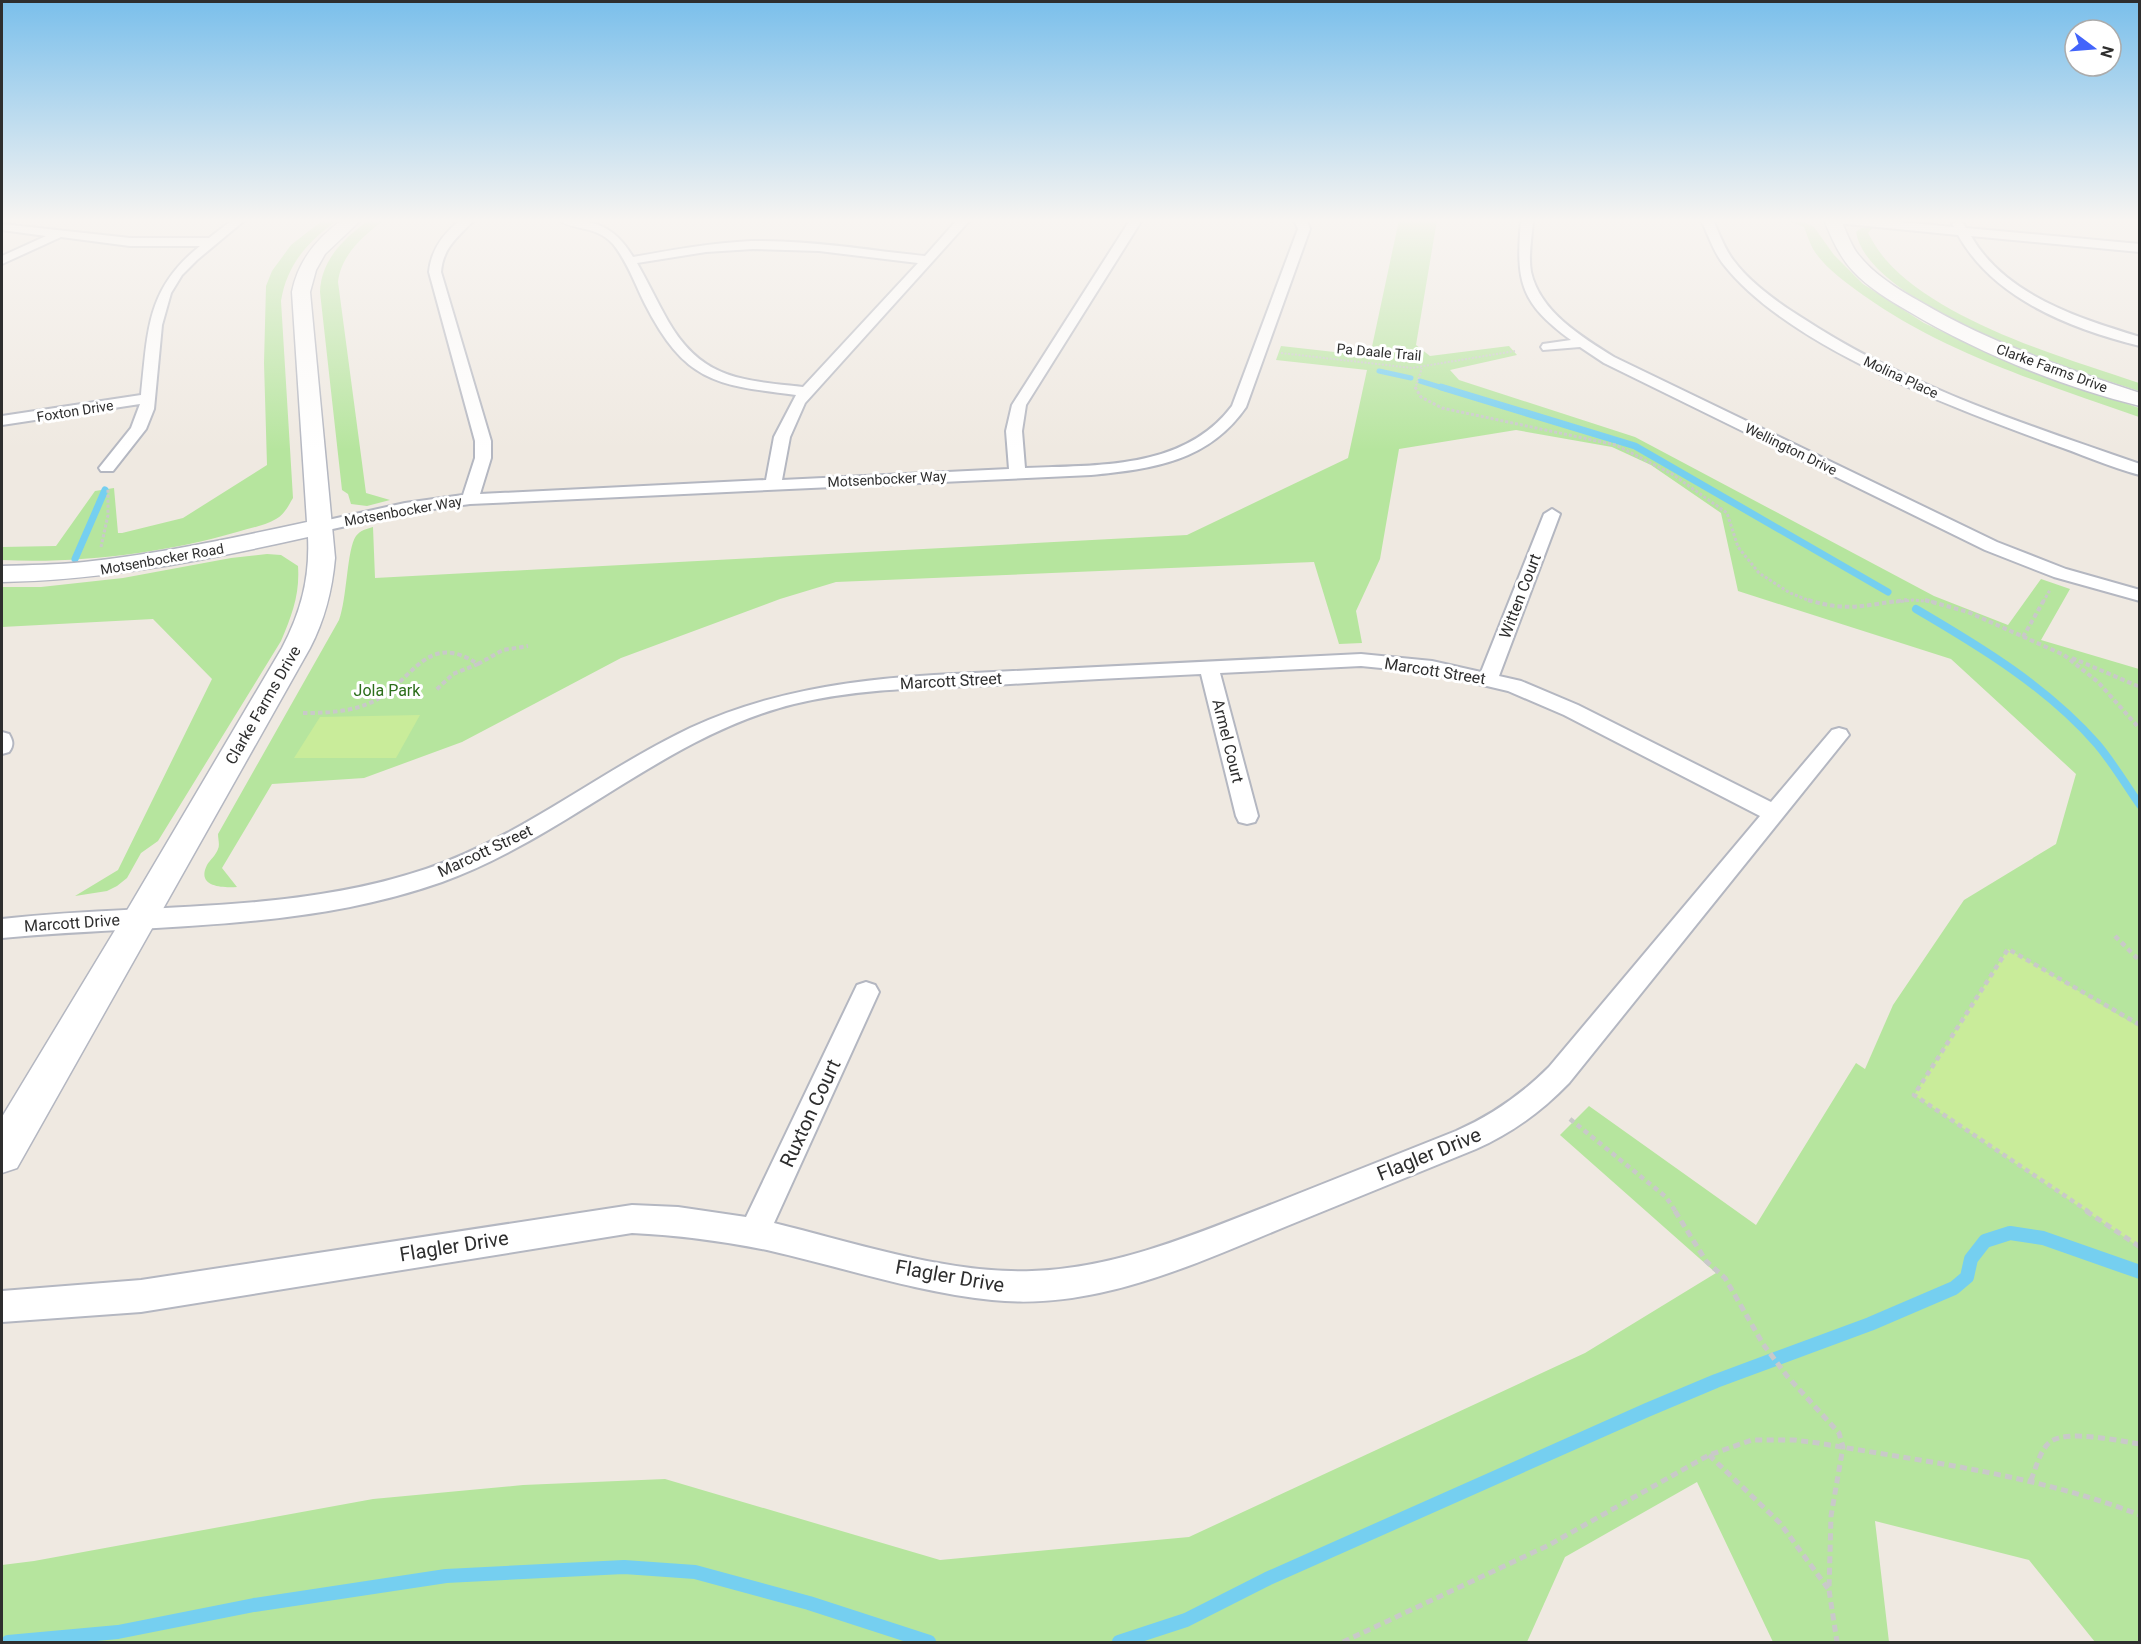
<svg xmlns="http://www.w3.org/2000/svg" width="2141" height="1644" viewBox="0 0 2141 1644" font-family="Roboto,sans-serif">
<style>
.green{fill:#b6e59e}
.pitch{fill:#c9ec9a}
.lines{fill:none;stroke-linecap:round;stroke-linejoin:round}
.stream-far3{stroke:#75cff0;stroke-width:5}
.stream-far2{stroke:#75cff0;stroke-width:7}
.stream-far1{stroke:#75cff0;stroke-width:8}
.stream{stroke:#75cff0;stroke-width:14}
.street-casing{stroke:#b4b7c1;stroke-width:4}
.secondary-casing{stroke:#b4b7c1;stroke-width:3}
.path-far4{stroke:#c9c9c9;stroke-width:2;stroke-dasharray:2 1.5;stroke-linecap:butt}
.path-far3{stroke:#c9c9c9;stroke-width:3;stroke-dasharray:3 2;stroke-linecap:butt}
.path-far2{stroke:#c9c9c9;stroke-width:4;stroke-dasharray:4.5 3;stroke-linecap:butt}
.path-far1{stroke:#c9c9c9;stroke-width:4.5;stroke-dasharray:5 4;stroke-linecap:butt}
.path{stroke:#c9c9c9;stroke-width:5;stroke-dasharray:7 4.5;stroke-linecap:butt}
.street{fill:#fff;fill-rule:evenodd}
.secondary{fill:#fff;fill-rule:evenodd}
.labels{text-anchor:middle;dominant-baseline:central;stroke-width:6;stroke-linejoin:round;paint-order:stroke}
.far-street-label{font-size:14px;fill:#2e2e2e;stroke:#fff}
.street-label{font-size:16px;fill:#2e2e2e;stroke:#fff}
.park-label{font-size:16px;fill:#2c6e1b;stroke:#fff}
.near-street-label{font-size:20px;fill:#2e2e2e;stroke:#fff}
</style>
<rect width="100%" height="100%" fill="#efe9e1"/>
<!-- green -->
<g class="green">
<path d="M323,220H338C308,241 287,264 281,301L293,498C288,506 285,514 276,519C264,526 250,528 237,532C165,553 76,564 2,560V547L56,546L95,491L114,488L118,533H122L183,518L267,465L264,363L266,286L272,271L291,245Z"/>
<path d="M369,220H384C363,236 341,255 338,282L366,493L390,500L367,506L351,504L348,494L342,490L320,292C321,260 344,238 369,220Z"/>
<path d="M1399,220H1437L1416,345L1430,356L1509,346L1517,355L1450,370L1459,380L1635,437L1934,596L2008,625L2041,579L2070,589L2041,640L2139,669V1642H2095L2029,1560L1875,1521L1889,1642H1773L1697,1482L1565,1557L1527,1642H2V1565L34,1561L373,1499L523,1485L665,1479L940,1560L1189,1537L1585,1353L1716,1273L1560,1135L1589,1106L1756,1225L1856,1063L1865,1069L1893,1005L1964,900L2056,844L2076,774L1951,659L1738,591L1721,513L1651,465L1612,447L1516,430L1399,449L1380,559L1356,611L1362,643L1339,644L1314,562L836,582L780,599L621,658L462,742L364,778L272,784L222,868L237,887C222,888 196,887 207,865C210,860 216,855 218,849C220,845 218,839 218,834L339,620C347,599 347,548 356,536C361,530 366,529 373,527L375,578L1187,535L1348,458L1367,370L1276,360L1281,346L1370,356Z"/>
<path d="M1786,220L1806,223L1814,227L1834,255L1863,284L1924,323L2005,361L2139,408V417C2045,384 1946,354 1863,295C1845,282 1824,267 1813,249C1809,242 1807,234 1804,227Z"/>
<path d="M1861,228H1872L1868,233C1873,242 1879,252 1886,260C1941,322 2061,357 2139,383V391C2075,371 1868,305 1856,232Z"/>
<path d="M267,554L281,555L298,566C300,594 292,615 281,641L158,841L141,853L127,878L117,886L107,891L75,896L118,870L212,679L153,619L2,627V587H41L123,578L231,558Z"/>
</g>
<!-- pitch -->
<g class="pitch">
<polygon points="420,715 396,758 294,758 320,717"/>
<polygon points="2008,949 2139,1027 2139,1247 1914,1095"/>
</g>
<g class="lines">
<!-- stream-far3 -->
<g class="stream-far3">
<polyline points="1379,371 1411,378"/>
<polyline points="1420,381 1446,389"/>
</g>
<!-- stream-far2 -->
<g class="stream-far2">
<polyline points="1441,387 1635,446 1888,592"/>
<polyline points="75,559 105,490"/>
</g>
<!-- stream-far1 -->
<path class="stream-far1" d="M1916,609C1981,647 2047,687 2097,744C2113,763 2126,785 2140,805"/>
<!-- stream -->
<g class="stream">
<polyline points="8,1642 118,1632 254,1605 446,1576 624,1567 695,1572 809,1603 929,1642"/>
<polyline points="1119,1642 1186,1620 1267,1579 1647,1410 1716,1381 1870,1324 1954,1288 1967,1277 1971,1259 1985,1241 2010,1233 2043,1238 2140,1272"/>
</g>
<!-- street casing -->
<g class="street-casing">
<g id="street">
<path d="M232,220H245L197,260L182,275L171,293L162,325L154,409L146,429L113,471H101L99,468L131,428L140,404L2,425V416L141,395C148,331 146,289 200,246H130L61,237L2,264V256L46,236L2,230V224L130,238H209Z"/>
<path d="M460,220H474C458,237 443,247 441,272L491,441V458L480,494L766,480L774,437L796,395C715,385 685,382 645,304C635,284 627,261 613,244C596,225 574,231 559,220C594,220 614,225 633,257C672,250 711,243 751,241C809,240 867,250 925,256L957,220H970L805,403L790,437L782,480L1009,469L1006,431L1012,405L1130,220H1142L1026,405L1022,431L1025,468C1097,465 1184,470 1232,406L1298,229L1294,220H1307L1310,229L1246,407C1209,461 1153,469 1091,475L470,504L405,513L319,532L313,531L310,527L313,523L319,522L405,503L463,495L475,458V441L429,272C431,250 443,234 460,220ZM753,249L819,251L918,263L803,387C742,380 702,380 668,321C657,302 648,282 637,263L706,252Z"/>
<path d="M1521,220H1533C1532,237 1528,255 1531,272C1540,312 1582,337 1614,357L1997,542L2066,569L2140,590V601L2054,577L1985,550L1604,363L1580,347L1543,350L1541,347L1543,344L1571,340C1519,302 1516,281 1521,220Z"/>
<path d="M1701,220H1713C1719,233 1725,250 1734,261C1751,284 1780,304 1804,319C1906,386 2025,424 2140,464V475C2109,467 2079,453 2049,443C1952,407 1789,347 1724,265C1714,253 1708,234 1701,220Z"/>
<path d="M1831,220H1878L1954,227L1952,224L1958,221L1962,222L1966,228L2140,244V252L1971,236C2005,295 2078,318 2140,337V346C2071,329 1994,299 1958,235L1837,223Z"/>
<path d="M1552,509L1560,514L1499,676L1521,681L1578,705L1771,802L1832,730L1839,728L1846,730L1849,735L1569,1083C1541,1112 1512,1133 1476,1149C1413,1175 1350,1200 1287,1226C1194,1264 1096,1311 992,1300C915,1292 842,1267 767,1250C722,1241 678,1235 632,1233L141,1312L2,1322V1291L141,1280L632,1205L678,1207L746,1217L857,985L866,982L875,985L879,992L774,1223C856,1243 947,1274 1032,1271C1117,1268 1196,1234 1275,1203C1335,1179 1396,1155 1456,1131C1492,1115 1522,1094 1549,1067L1760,816L1564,715L1508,691L1432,673L1361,666L1220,673L1258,816L1255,822L1247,824L1239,822L1236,816L1201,674C1132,677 1063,681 994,685C928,688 859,688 794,704C665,736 567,837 442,882C301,932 149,924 2,938V919C143,903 289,915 426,869C521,837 600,771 690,728C768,692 849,680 934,675L1361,654L1432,661L1481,672L1544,514Z"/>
<path d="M2,732L9,734C13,741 14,745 9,752L2,754Z"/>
</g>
</g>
<!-- secondary casing -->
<g class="secondary-casing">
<g id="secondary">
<path d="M342,220H361L325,254L316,270L310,292L335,558C332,591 325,619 310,648L17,1168L2,1173V1117L129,907L282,648C301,612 310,578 308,537C206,560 106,580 2,582V566C29,565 57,565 84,562C159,554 233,538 307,522L292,292C298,261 317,238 342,220Z"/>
<path d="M1824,220H1841C1846,231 1850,243 1857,253C1873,274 1896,288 1919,301C1988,342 2063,368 2140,393V406C2063,387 1976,352 1908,311C1889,300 1869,288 1853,271C1839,256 1832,239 1824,220Z"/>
</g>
</g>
<!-- path-far4 -->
<g class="path-far4">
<polyline points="1281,353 1412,368 1515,351"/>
<polyline points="1415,389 1422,368"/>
</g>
<!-- path-far3 -->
<g class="path-far3">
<polyline points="1415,387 1421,397 1442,408 1616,445 1672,474 1727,513 1738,547 1759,573 1790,593 1813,602"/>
<polyline points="101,547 108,515 108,488"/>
<polyline points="1896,602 1913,600 1934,602"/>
<polyline points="2043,602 2050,590"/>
</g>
<!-- path-far2 -->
<g class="path-far2">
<path d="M1808,600C1851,613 1866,604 1907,600"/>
<polyline points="1925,600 1968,612 2064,655 2098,682 2140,729"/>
<polyline points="2023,637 2044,600"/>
<polyline points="2072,658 2140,687"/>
<polyline points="478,664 503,650 528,646"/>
<path d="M303,713C327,713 354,712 376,700C415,678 427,631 478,664L453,674L435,691"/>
</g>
<!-- path-far1 -->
<g class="path-far1">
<polyline points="2115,936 2140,961"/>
<polyline points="1570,1119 1666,1197 1676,1212"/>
<polyline points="2089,1212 1914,1095 2008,949 2140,1025"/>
</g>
<!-- path -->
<g class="path">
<polyline points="1675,1211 1706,1261 1725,1278 1763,1344 1787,1376 1839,1433 1843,1447 1831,1516 1829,1590 1837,1642"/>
<polyline points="2086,1211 2140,1247"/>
<polyline points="1709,1455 1780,1523 1829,1590"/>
<path d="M2031,1480C2036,1468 2040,1450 2050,1442C2067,1429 2119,1441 2140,1444"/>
<path d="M1343,1642L1549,1545L1709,1455L1752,1440H1794L1818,1443C1927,1462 2037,1475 2140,1515"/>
</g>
<!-- street -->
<use href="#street" class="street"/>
<!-- secondary -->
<use href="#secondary" class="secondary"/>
</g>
<!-- sky -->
<linearGradient id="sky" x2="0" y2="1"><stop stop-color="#7abfeb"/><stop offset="0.49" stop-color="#f8f5f2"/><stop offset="1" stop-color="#f8f5f2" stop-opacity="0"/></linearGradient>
<rect width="2141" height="450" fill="url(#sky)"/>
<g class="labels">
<!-- far-street labels -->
<g class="far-street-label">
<text transform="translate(1379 352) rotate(5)">Pa Daale Trail</text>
<text transform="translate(2052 368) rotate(20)">Clarke Farms Drive</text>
<text transform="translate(1901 377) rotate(25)">Molina Place</text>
<text transform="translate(75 411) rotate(-9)">Foxton Drive</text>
<text transform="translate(1791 449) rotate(26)">Wellington Drive</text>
<text transform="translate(887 479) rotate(-3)">Motsenbocker Way</text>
<text transform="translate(403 511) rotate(-10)">Motsenbocker Way</text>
<text transform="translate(162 559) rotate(-10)">Motsenbocker Road</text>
</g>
<!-- street labels -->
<g class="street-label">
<text transform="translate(1520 596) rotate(-69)">Witten Court</text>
<text transform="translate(1435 671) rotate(9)">Marcott Street</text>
<text transform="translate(951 681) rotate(-3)">Marcott Street</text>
<text transform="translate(263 705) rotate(-60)">Clarke Farms Drive</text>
<text transform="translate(1228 741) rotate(76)">Armel Court</text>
<text transform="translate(485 851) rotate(-25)">Marcott Street</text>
<text transform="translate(72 923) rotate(-4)">Marcott Drive</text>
</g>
<!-- park labels -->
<g class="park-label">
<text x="387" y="690">Jola Park</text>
</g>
<!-- near-street labels -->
<g class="near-street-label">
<text transform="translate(810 1113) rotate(-65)">Ruxton Court</text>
<text transform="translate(1429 1154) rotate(-22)">Flagler Drive</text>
<text transform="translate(454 1246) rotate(-9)">Flagler Drive</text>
<text transform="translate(950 1276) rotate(10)">Flagler Drive</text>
</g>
</g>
<!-- border -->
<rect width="2141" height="1644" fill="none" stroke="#2e2e2e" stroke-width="6"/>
<!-- north arrow -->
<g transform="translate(2093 48) rotate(106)"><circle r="28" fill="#ffffff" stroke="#ababab" stroke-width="1.5"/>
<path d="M0-4.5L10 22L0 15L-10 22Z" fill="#4264fb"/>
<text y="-9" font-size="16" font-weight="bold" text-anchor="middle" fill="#2e2e2e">N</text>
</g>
</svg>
